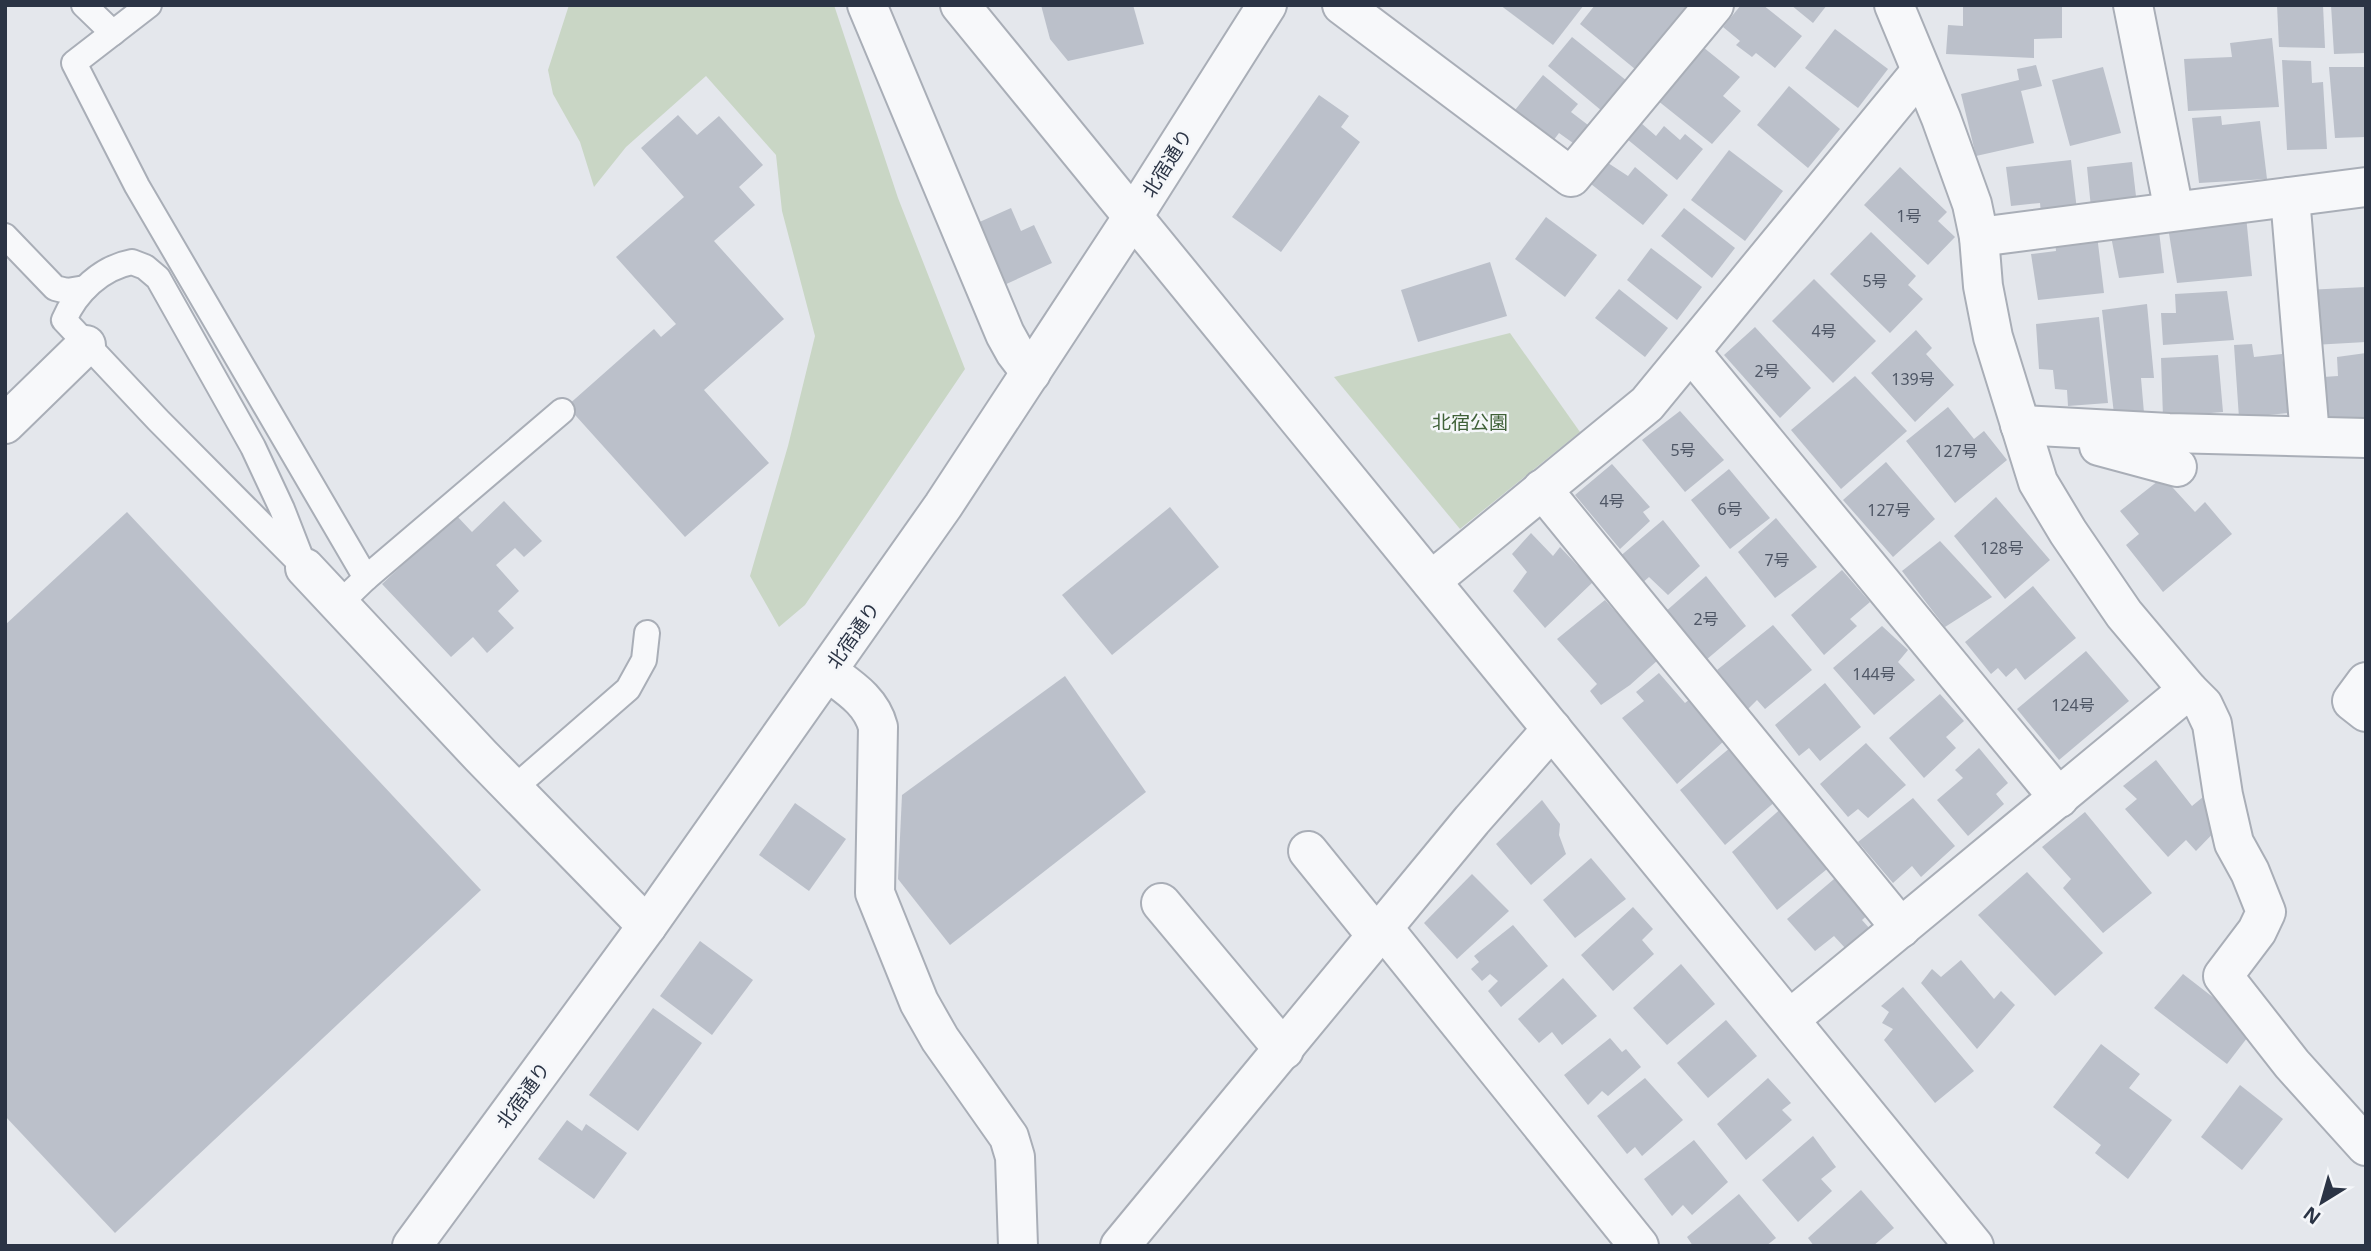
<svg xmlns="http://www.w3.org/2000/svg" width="2371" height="1251" viewBox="0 0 2371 1251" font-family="'Noto Sans','Noto Sans JP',sans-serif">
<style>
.green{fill:#c9d6c5}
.building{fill:#bbc0ca}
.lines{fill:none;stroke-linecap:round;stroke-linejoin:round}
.service-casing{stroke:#a9aeb7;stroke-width:28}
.minor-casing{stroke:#a9aeb7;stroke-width:42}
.tertiary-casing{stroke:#a9aeb7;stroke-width:42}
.service{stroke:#f7f8fa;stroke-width:24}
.minor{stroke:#f7f8fa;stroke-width:38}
.tertiary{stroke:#f7f8fa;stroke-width:38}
.labels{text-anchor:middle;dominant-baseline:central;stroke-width:5;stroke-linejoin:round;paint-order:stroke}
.number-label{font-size:16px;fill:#4f5766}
.street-label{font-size:19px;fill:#2b3445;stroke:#f4f6f9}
.park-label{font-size:19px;fill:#3f6138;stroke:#f4f6f9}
</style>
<rect width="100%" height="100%" fill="#e4e7ec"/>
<!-- green -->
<g class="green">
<polygon points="569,5 834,5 898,198 965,369 805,605 779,627 750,576 788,446 815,336 782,211 776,155 706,76 626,147 594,187 580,142 553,94 548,70"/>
<polygon points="1510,333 1580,432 1460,529 1334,377"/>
</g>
<!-- building -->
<g class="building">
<polygon points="1041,5 1133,5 1144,44 1068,61 1050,39"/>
<polygon points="1500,5 1584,5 1553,45"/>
<polygon points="1595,5 1683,5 1687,8 1635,69 1580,24"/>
<polygon points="1741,5 1763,5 1802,36 1775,68 1756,53 1752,57 1736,45 1740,41 1723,27"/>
<polygon points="1791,5 1827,5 1813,23"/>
<polygon points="1963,5 2062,5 2062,38 2034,39 2034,58 1946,54 1948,25 1963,26"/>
<polygon points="2277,5 2323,5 2325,48 2279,47"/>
<polygon points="2331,5 2366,5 2366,53 2334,54"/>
<polygon points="1835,29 1888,69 1858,108 1805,68"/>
<polygon points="1572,37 1627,81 1602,111 1548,66"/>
<polygon points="2272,38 2279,107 2188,111 2184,59 2232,57 2230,43"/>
<polygon points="1698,43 1740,77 1723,96 1741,111 1712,144 1652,96"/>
<polygon points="2282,60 2311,61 2312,83 2323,82 2327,149 2287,150"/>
<polygon points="2036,65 2042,86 2021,91 2034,143 1976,156 1961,94 2019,80 2017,69"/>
<polygon points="2103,67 2121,133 2070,146 2052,80"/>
<polygon points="2329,67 2366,67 2366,137 2335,138"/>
<polygon points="1543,75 1578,104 1571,112 1588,125 1573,143 1559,133 1553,141 1515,110"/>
<polygon points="1789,86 1840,129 1808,168 1757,125"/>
<polygon points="1319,95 1349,116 1341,127 1360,142 1281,252 1232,217"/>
<polygon points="678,115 697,135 719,116 763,165 739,187 755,205 714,241 784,319 704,390 769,463 685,537 567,406 654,329 661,337 676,324 616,257 684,197 641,148"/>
<polygon points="2221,116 2222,125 2260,121 2267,179 2199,183 2192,118"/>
<polygon points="1641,123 1656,136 1664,126 1680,140 1685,134 1703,149 1677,180 1627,139"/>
<polygon points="1729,150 1783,191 1745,241 1691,200"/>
<polygon points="2071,160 2077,210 2041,214 2040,203 2011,206 2006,167"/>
<polygon points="2132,162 2137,205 2091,208 2087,167"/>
<polygon points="1608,163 1628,176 1635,167 1668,195 1643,225 1591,184"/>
<polygon points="1900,167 1947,212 1938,221 1955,237 1928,265 1864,205"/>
<polygon points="1011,208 1021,231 1034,225 1052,263 1002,286 975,224"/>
<polygon points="1684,208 1735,248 1712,278 1661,236"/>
<polygon points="2246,216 2252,276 2177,283 2167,221"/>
<polygon points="1546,217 1597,255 1565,297 1515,259"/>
<polygon points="2159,231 2164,273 2119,278 2111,236"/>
<polygon points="1871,232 1916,276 1908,285 1923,299 1890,333 1830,274"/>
<polygon points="2097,235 2104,293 2038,300 2031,254 2056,251 2055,240"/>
<polygon points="1651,248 1702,287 1677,320 1627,280"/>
<polygon points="1490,262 1507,316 1418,342 1401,290"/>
<polygon points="1814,279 1876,341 1833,383 1772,321"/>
<polygon points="2366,287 2366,342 2313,345 2306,290"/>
<polygon points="1619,289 1668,328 1645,357 1595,318"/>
<polygon points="2227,291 2234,340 2163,345 2161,313 2176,313 2175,294"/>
<polygon points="2147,304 2154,378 2141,378 2144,413 2114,414 2102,310"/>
<polygon points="2099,317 2108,403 2068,406 2067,390 2055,389 2053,370 2039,369 2036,324"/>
<polygon points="1755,327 1811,388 1780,418 1724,355"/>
<polygon points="1916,330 1932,348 1926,354 1954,385 1915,422 1871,373"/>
<polygon points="2252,344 2254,357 2282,354 2289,413 2239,418 2234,345"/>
<polygon points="2366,353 2366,418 2327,420 2323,377 2338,376 2337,357"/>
<polygon points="2218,355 2223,412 2163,417 2161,358"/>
<polygon points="1855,376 1907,431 1841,489 1791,430"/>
<polygon points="1948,407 1974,439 1984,431 2007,460 1955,503 1906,441"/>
<polygon points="1680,411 1724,460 1685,492 1642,440"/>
<polygon points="1886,462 1935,519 1893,557 1843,500"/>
<polygon points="1612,464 1650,507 1643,512 1650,521 1620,549 1575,495"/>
<polygon points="1729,469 1770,518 1730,549 1691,500"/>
<polygon points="2163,477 2195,512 2205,502 2232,534 2163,592 2126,545 2139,534 2120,511"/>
<polygon points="1996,497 2050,560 2005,599 1954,536"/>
<polygon points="504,501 542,541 524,557 515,548 496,565 519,591 498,611 514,628 487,653 473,637 451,657 382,584 456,515 472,532"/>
<polygon points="1170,507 1219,567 1112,655 1062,595"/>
<polygon points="127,512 481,890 115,1233 5,1116 5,625"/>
<polygon points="1776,518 1817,567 1775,598 1738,552"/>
<polygon points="1663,520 1700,566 1668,595 1649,577 1641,584 1618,558"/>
<polygon points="1531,533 1553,556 1560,547 1593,582 1545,628 1513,591 1527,572 1512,554"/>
<polygon points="1940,541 1992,597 1945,627 1902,571"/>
<polygon points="1842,570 1870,602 1850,619 1857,626 1824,655 1791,615"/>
<polygon points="1706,576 1746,626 1706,660 1665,612"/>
<polygon points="2033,586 2076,638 2025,680 2016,668 2006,677 1998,668 1991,674 1965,642"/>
<polygon points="1605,600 1658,660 1630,685 1601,705 1590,691 1597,684 1557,639"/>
<polygon points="1773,625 1812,670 1765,709 1757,700 1748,709 1717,670"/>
<polygon points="1882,626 1908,650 1898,662 1915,680 1874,715 1833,668"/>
<polygon points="2086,651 2129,701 2059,760 2017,709"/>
<polygon points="1659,673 1685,703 1690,699 1725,740 1677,784 1622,718 1644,701 1636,692"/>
<polygon points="1065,676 1146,792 950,945 898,879 902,795"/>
<polygon points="1825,683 1861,727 1820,761 1809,748 1799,756 1775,725"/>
<polygon points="1940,694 1964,721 1946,737 1956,748 1924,778 1889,738"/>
<polygon points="1866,743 1906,785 1868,818 1858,809 1848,817 1820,784"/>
<polygon points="1731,747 1777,800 1725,845 1680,790"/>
<polygon points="1979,748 2008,783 1996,794 2004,804 1968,836 1937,800 1963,778 1955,770"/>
<polygon points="2156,760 2192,806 2203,797 2223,823 2196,851 2186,840 2168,857 2125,809 2137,799 2123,786"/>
<polygon points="1913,798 1955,846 1921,877 1912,866 1893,883 1858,842"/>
<polygon points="1542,800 1560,824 1559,835 1566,854 1531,885 1496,844"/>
<polygon points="795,803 846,839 809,891 759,855"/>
<polygon points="1785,805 1832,865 1777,910 1732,852"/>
<polygon points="2085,812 2152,893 2103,933 2063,888 2071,879 2042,847"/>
<polygon points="1591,858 1626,899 1575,938 1543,900"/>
<polygon points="2027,872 2103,953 2055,996 1978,915"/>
<polygon points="1472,874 1509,911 1457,959 1424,923"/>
<polygon points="1840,874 1871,912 1862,920 1870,929 1846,949 1834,936 1815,951 1787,919"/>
<polygon points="1633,907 1653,929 1642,940 1654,954 1613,991 1581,955"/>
<polygon points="1513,925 1548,966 1501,1007 1488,991 1498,981 1490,974 1482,981 1471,969 1479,962 1474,956"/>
<polygon points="700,941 753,980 712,1035 660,996"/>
<polygon points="1961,960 1994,999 2001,991 2015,1005 1977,1049 1921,983 1932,969 1941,977"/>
<polygon points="1681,964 1715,1004 1667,1045 1633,1008"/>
<polygon points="2183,974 2254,1029 2227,1064 2154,1008"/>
<polygon points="1563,978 1597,1016 1562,1045 1552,1032 1539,1043 1518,1019"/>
<polygon points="1903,987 1974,1071 1935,1103 1884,1040 1893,1029 1882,1023 1889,1012 1881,1006"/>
<polygon points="653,1008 702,1043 638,1131 589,1095"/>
<polygon points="1726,1020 1757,1056 1708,1098 1677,1063"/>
<polygon points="1610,1038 1622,1052 1626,1049 1641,1067 1608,1096 1602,1091 1588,1105 1564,1075"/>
<polygon points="2101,1044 2140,1074 2129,1088 2172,1120 2128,1179 2095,1153 2101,1145 2053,1107"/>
<polygon points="1645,1078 1683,1120 1642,1156 1635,1147 1627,1154 1597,1116"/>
<polygon points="1768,1078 1791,1103 1782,1110 1792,1120 1746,1160 1717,1124"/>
<polygon points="2240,1085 2283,1119 2242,1170 2201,1137"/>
<polygon points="567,1120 582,1131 586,1124 627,1153 594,1199 538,1159"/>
<polygon points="1813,1136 1836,1167 1821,1179 1832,1191 1798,1222 1762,1180"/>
<polygon points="1694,1140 1728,1182 1692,1215 1683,1205 1672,1216 1644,1179"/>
<polygon points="1861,1190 1894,1228 1873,1246 1814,1246 1808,1238"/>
<polygon points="1739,1194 1776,1238 1766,1246 1693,1246 1687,1237"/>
</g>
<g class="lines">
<!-- service casing -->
<g class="service-casing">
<g id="service">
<polyline points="84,5 113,33"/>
<polyline points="149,5 74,63 137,186 366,578 339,604"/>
<polyline points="5,236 55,288 67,291 85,288"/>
<path d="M132,262L145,267L158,278L253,447L282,509L305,568L158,420L64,320C76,292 101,268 132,262Z"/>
<polyline points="366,578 562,411"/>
<polyline points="513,789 628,689 644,660 647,633"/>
</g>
</g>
<!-- minor casing -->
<g class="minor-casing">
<g id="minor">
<polyline points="867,5 1005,334 1015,352 1031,373"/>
<polyline points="1342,5 1571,177 1714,5"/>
<polyline points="1894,5 1941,118 1972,204 1979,237 1983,286 1993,337 2038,482 2068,532 2124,614 2188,690 2203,705 2212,724 2223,795 2234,843 2250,872 2266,912 2257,931 2223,976 2292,1064 2366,1146"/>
<polyline points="2133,5 2174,211"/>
<polyline points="2290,197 2310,436"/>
<polyline points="1979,237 2366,187"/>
<polyline points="1691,352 2059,798"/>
<polyline points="5,424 86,345"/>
<polyline points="2020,425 2169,433 2366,438"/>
<polyline points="2099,446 2177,467"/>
<polyline points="1542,489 1901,928"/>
<polyline points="305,568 481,756 647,926"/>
<polyline points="1431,581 1647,404 1921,71"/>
<path d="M827,671C848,687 871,700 878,727L875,893L919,1002L940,1039L1009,1137L1015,1157L1018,1246"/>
<polyline points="2366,682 2352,701 2366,712"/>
<polyline points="1308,851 1376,935"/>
<polyline points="1161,903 1284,1050"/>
<polyline points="1790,1019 2188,690"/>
</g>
</g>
<!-- tertiary casing -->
<g class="tertiary-casing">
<g id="tertiary">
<polyline points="960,5 1974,1246"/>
<polyline points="1383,928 1639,1246"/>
<polyline points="412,1246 647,926 943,506 1132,218 1267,5"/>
<polyline points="1120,1246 1472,820 1552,729"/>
</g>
</g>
<!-- service -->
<use href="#service" class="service"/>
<!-- minor -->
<use href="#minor" class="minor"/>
<!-- tertiary -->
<use href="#tertiary" class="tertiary"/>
</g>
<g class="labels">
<!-- number labels -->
<g class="number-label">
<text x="1909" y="216">1号</text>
<text x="1875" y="281">5号</text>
<text x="1824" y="331">4号</text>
<text x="1767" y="371">2号</text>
<text x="1913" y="379">139号</text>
<text x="1683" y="450">5号</text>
<text x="1956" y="451">127号</text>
<text x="1612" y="501">4号</text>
<text x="1730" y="509">6号</text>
<text x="1889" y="510">127号</text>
<text x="2002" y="548">128号</text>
<text x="1777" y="560">7号</text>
<text x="1706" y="619">2号</text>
<text x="1874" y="674">144号</text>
<text x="2073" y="705">124号</text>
</g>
<!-- street labels -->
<g class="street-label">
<text transform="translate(1167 163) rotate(-58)">北宿通り</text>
<text transform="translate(853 635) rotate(-55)">北宿通り</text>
<text transform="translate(523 1095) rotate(-54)">北宿通り</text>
</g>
<!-- park labels -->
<g class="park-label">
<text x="1470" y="422">北宿公園</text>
</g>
</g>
<!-- border -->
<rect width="2371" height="1251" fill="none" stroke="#2b3445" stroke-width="14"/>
<!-- north arrow -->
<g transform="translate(2322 1202) rotate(217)" stroke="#f4f6f9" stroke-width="5" paint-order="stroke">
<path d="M0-5L12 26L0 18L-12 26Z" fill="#2b3445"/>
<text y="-10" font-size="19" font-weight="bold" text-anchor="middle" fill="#2b3445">N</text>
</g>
</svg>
